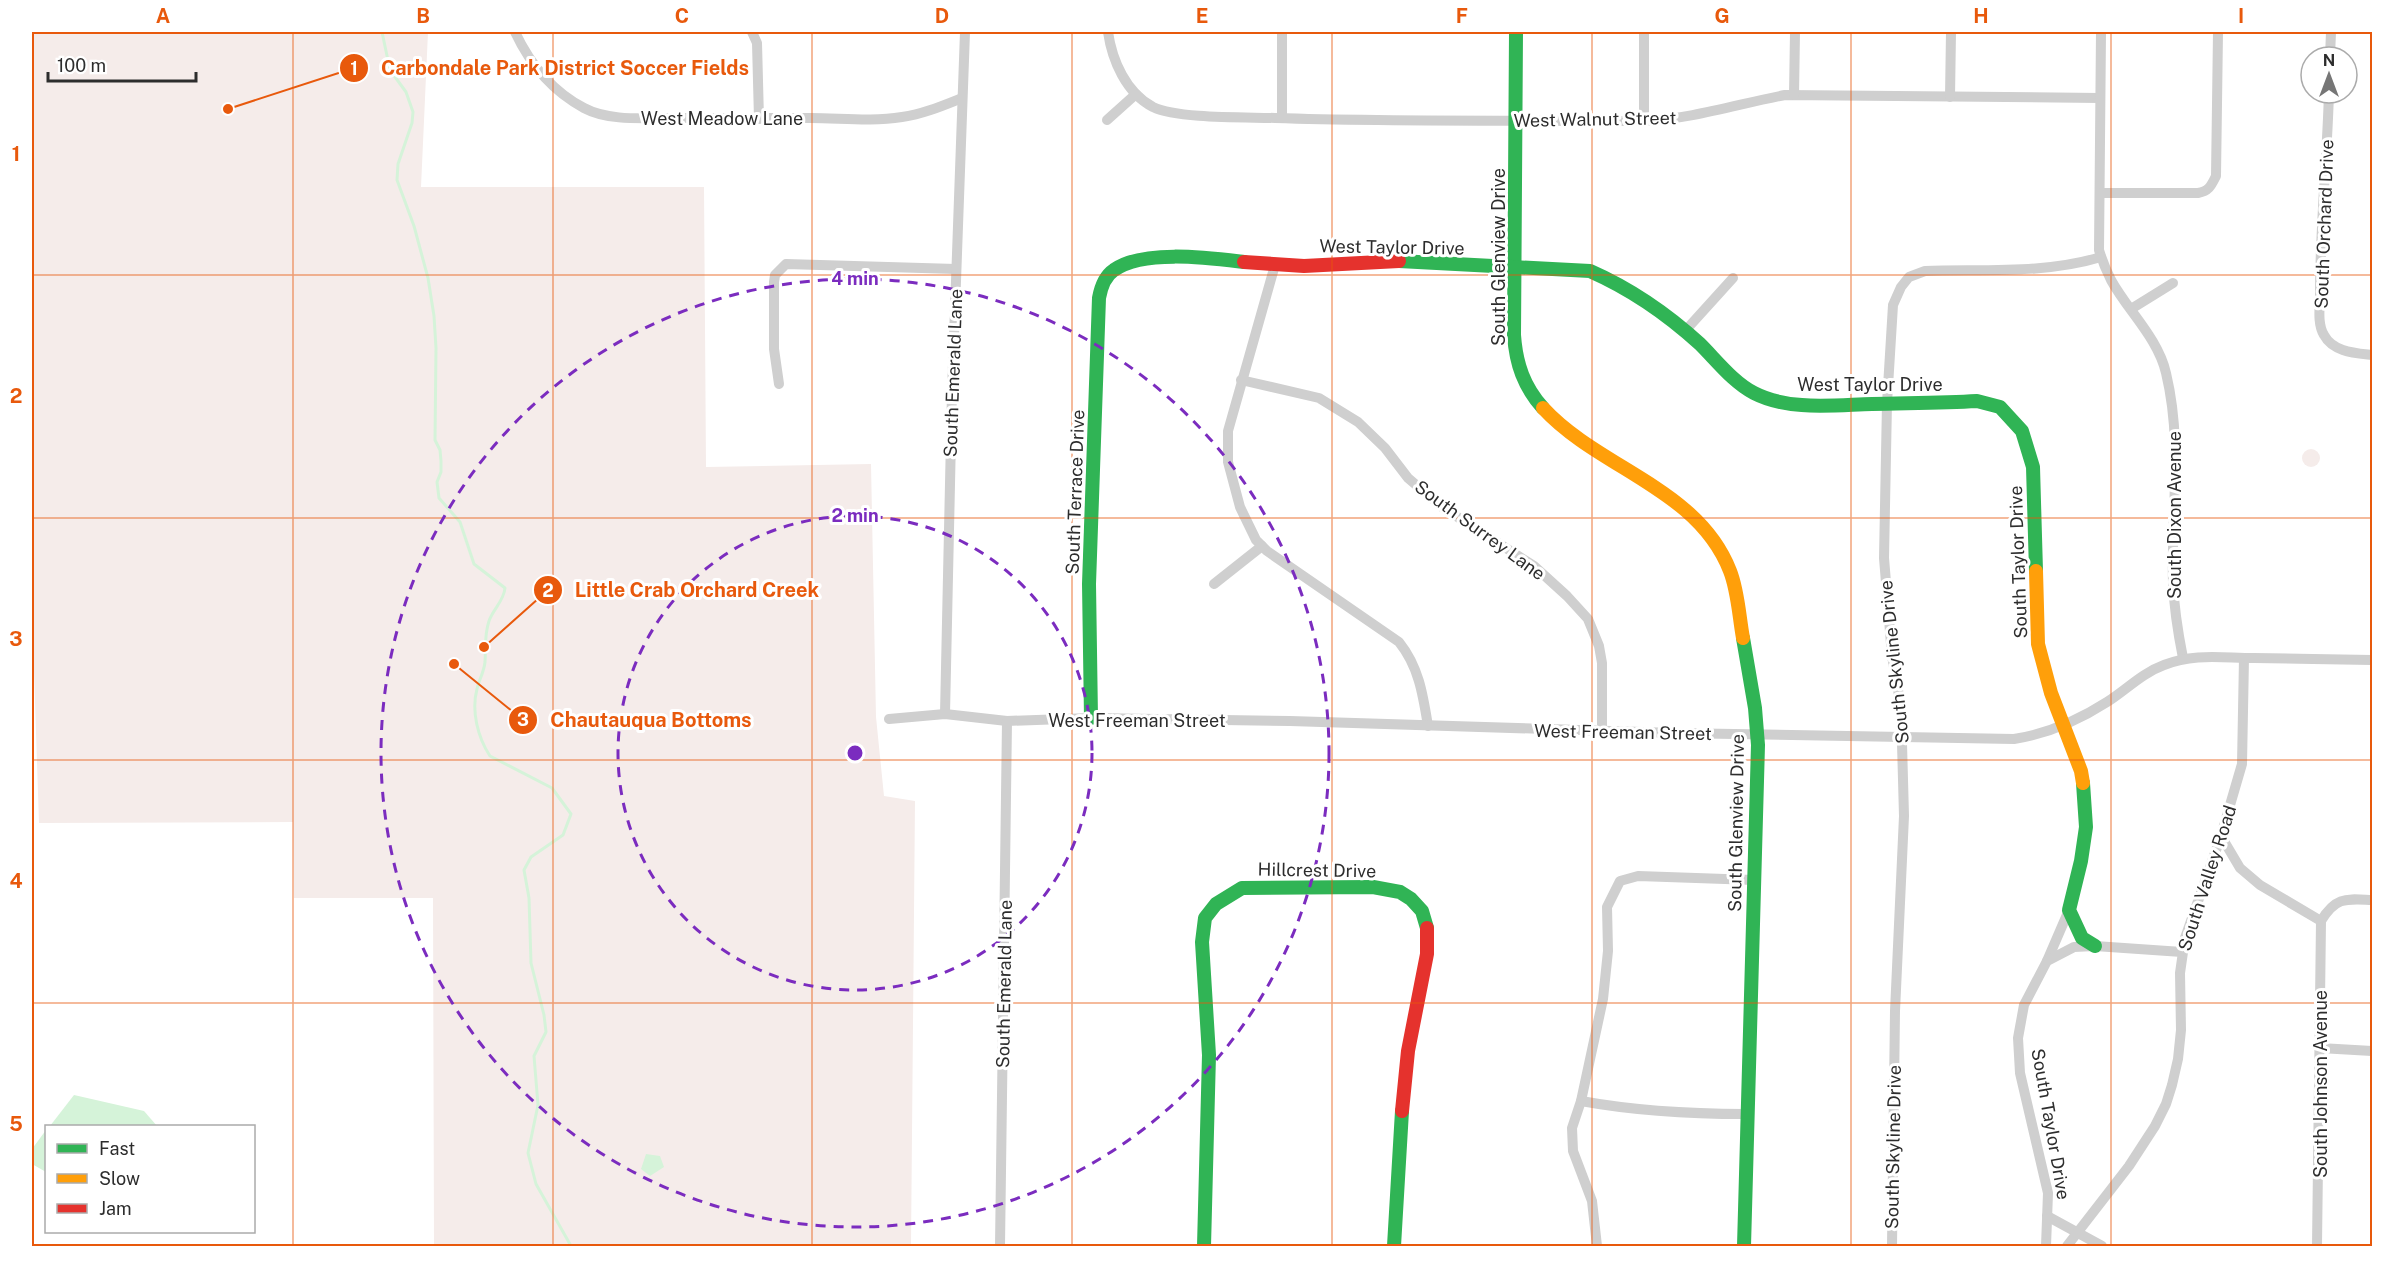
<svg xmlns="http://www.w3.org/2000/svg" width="2404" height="1278" viewBox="0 0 2404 1278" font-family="'Public Sans',sans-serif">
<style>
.green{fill:#f5ecea}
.water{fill:#d5f3d9}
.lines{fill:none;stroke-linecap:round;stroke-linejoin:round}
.stream{stroke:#d5f3d9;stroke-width:3}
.street{stroke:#cfcfcf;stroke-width:10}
.fast{stroke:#30b455;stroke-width:14}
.slow{stroke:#ff9f0a;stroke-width:14}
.jam{stroke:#e5322d;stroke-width:14}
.grid{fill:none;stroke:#e8590c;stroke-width:1.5;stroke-opacity:0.55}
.ring{fill:none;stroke:#7b2cbf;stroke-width:3;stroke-dasharray:10 8}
.labels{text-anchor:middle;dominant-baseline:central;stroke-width:6;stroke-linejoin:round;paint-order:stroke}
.street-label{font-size:18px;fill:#2d2d2d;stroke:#fff}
.centre{fill:#7b2cbf;stroke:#fff;stroke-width:3}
.ring-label{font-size:18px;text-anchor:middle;font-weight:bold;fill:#7b2cbf;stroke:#fff;stroke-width:6;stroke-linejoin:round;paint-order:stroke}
.leader{fill:none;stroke:#e8590c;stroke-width:2}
.callout-dot{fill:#e8590c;stroke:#fff;stroke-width:2}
.mark-label{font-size:18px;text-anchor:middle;font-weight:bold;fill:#fff}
.callout-label{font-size:20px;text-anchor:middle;font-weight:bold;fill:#e8590c;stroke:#fff;stroke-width:6;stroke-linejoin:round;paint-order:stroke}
.neatline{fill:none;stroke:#e8590c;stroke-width:2}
.grid-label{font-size:20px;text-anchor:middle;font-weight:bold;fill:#e8590c}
</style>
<rect width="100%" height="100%" fill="#fff"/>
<!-- green -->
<g class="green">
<polygon points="32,32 428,32 421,187 704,187 706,467 871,464 876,717 884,796 915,801 911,1246 434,1246 433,898 294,898 293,822 39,823 32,610"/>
<circle cx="2311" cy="458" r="9"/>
</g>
<!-- water -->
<g class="water">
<polygon points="74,1095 144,1111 157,1126 50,1126"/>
<polygon points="46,1130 46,1172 32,1164 32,1149"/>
<polygon points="646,1154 660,1156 664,1167 650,1176 641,1169"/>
</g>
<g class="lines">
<!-- stream -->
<path class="stream" d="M382,32L390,70L406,92L413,112L412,123L398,164L397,180L414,226L428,278L434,316L436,348L435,440L440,450L441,461V472L437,482L439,498L460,522L474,564L505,588C504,601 493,609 489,621C484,636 486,647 485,662C484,672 479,680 477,689C471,711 478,738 490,756L552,788L571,814L563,835L531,857L524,870L529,898L531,963L544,1015L546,1032L534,1056L538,1105L528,1153L536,1184L571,1246"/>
<!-- street -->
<g class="street">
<path d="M515,32C530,64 552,91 584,108C608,121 643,118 669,118C716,118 764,118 811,118C841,118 871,122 902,117C923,114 942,106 962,98"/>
<polyline points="752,32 757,43 759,119"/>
<path d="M1108,32C1112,60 1126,93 1153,107C1178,119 1245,117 1275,118C1398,122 1521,120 1644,121C1692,119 1738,104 1785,95L2100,98"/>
<polyline points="1282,32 1282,118"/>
<path d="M2101,32L2099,250C2102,260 2106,270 2111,280C2128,311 2158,338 2166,373C2183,444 2171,510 2173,582C2174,608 2178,633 2183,658"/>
<polyline points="2330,57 2331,32"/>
<path d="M2329,93C2327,160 2320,227 2320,294C2320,306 2317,324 2324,335C2333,352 2355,353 2372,355"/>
<polyline points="1794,95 1795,32"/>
<polyline points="1950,97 1951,32"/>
<polyline points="1107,120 1136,94"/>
<polyline points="1644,121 1644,32"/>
<path d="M2100,193H2198C2209,191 2211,186 2216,176L2218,32"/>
<path d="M1275,265L1228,431V462L1240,507L1256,540L1267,551L1399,642C1419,667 1423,695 1428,726"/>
<polyline points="2131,309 2173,283"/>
<polyline points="1685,331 1733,278"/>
<polyline points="1241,380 1319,398 1358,422 1385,448 1408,478 1442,507 1534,566 1567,596 1588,619 1599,646 1602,663 1602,731"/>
<polyline points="779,384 774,349 774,282 775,275 786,264 956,269"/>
<polyline points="1214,584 1262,546"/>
<polyline points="945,714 952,392 965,32"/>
<path d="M889,719L945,714L1007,721L1091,718L1290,721L1674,733L2014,739C2046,734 2079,720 2107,702C2126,690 2142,673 2164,665C2194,653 2222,658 2254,658C2293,659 2333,659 2372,660"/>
<polyline points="2221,836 2240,868 2260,885 2321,921"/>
<polyline points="2047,961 2069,910"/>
<polyline points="2320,1048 2372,1051"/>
<path d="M1581,1101C1636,1111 1689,1114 1745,1114"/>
<polyline points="2047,1216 2102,1246"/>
<polyline points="1000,1246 1007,721"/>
<polyline points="1597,1246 1592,1201 1573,1151 1572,1128 1581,1101 1603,999 1608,951 1607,907 1620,881 1638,876 1754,880"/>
<path d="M1892,1246L1895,1011L1904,816L1901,707L1892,656L1884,558L1887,403L1893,305L1901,287L1909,277L1925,271C1984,269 2045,274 2101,257"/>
<polyline points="2046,1246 2048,1193 2020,1073 2018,1038 2024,1005 2047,961 2074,947 2095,946 2182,952"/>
<polyline points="2067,1246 2129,1166 2155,1126 2166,1104 2172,1085 2178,1059 2181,1030 2180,973 2185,938 2221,836 2242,764 2244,658"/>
<path d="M2317,1246L2321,921C2336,896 2347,899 2372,900"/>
</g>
<!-- fast -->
<g class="fast">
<path d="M1516,32L1514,335C1516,364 1524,387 1543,408"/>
<path d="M1399,261L1590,271C1631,289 1667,314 1700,344C1717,361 1733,382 1754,393C1789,411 1834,405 1872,404C1907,403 1942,403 1977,401L2000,407L2022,431L2033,467L2036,571"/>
<polyline points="1743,638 1755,708 1758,745 1744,1246"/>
<path d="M1091,718L1089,584L1099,298C1101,287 1105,276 1114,270C1143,249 1210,258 1244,262"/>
<polyline points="2083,783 2086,827 2081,861 2069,910 2082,938 2095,946"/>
<polyline points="1204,1246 1209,1055 1202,942 1205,918 1216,904 1242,888 1373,887 1400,892 1411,899 1422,911 1427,928"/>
<polyline points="1394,1246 1402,1111"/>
</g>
<!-- slow -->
<g class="slow">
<path d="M1543,408C1599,469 1698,488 1730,571C1738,591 1739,616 1743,638"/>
<polyline points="2036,571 2038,644 2051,693 2081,771 2083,783"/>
</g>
<!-- jam -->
<g class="jam">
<polyline points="1244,262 1304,266 1399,261"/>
<polyline points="1402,1111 1408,1051 1427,954 1427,928"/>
</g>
</g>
<!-- grid -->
<path class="grid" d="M293,32V1246M553,32V1246M812,32V1246M1072,32V1246M1332,32V1246M1592,32V1246M1851,32V1246M2111,32V1246M32,275H2372M32,518H2372M32,760H2372M32,1003H2372"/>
<!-- distance rings -->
<g class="ring">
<circle cx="855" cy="753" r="237"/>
<circle cx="855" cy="753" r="474"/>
</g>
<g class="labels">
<!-- street labels -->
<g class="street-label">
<text x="722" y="118">West Meadow Lane</text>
<text transform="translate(1595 119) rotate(-1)">West Walnut Street</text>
<text transform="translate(2324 224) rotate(-88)">South Orchard Drive</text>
<text transform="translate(1392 247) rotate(1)">West Taylor Drive</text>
<text transform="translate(1498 257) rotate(-90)">South Glenview Drive</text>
<text transform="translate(953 373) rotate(-88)">South Emerald Lane</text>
<text x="1870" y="384">West Taylor Drive</text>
<text transform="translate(1075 492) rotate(-88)">South Terrace Drive</text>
<text transform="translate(2174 515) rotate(-90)">South Dixon Avenue</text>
<text transform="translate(1480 530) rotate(36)">South Surrey Lane</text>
<text transform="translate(2018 562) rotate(-92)">South Taylor Drive</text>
<text transform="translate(1894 662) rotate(-96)">South Skyline Drive</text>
<text x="1137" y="720">West Freeman Street</text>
<text transform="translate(1623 732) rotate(1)">West Freeman Street</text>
<text transform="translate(1736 823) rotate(-89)">South Glenview Drive</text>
<text transform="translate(1317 870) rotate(1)">Hillcrest Drive</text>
<text transform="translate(2207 878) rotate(-72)">South Valley Road</text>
<text transform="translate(1004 984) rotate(-89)">South Emerald Lane</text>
<text transform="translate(2320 1084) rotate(-90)">South Johnson Avenue</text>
<text transform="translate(2051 1124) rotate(80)">South Taylor Drive</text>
<text transform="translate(1893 1147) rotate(-89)">South Skyline Drive</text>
</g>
</g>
<circle cx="855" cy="753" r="9" class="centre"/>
<g class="ring-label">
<text x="855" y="285">4 min</text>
<text x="855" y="522">2 min</text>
</g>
<!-- callouts -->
<path class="leader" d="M228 109L354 68M484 647L548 590M454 664L523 720"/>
<g class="callout-dot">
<circle cx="228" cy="109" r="6"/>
<circle cx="484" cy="647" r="6"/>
<circle cx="454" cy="664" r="6"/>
<circle cx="354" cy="68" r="15"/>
<circle cx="548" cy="590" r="15"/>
<circle cx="523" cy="720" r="15"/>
</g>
<g class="mark-label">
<text x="354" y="75">1</text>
<text x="548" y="597">2</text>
<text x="523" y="726">3</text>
</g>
<g class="callout-label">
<text x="565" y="75">Carbondale Park District Soccer Fields</text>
<text x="697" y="597">Little Crab Orchard Creek</text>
<text x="651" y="727">Chautauqua Bottoms</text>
</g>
<!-- border -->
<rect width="2404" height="1278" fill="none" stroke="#ffffff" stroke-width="66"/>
<!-- legend -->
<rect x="45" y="1125" width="210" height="108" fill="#ffffff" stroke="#ababab" stroke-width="1.5"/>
<rect x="57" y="1144" width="30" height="9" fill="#30b455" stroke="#ababab" stroke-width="1.5"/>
<text x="99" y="1155" font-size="18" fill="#2d2d2d">Fast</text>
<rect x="57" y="1174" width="30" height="9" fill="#ff9f0a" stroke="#ababab" stroke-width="1.5"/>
<text x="99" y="1185" font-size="18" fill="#2d2d2d">Slow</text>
<rect x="57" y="1204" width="30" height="9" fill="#e5322d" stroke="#ababab" stroke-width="1.5"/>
<text x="99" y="1215" font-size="18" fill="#2d2d2d">Jam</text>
<!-- north arrow -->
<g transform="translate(2329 75)"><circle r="28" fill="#ffffff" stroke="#ababab" stroke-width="1.5"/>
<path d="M0-4.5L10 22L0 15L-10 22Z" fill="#767676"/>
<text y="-9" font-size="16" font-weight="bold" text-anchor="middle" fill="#2d2d2d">N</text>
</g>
<!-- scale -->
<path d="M48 72v9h148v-9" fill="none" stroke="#2d2d2d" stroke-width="3"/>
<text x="57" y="72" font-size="18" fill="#2d2d2d" stroke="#ffffff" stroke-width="4.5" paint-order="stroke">100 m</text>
<rect x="33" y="33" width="2338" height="1212" class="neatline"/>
<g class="grid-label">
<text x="163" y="23">A</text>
<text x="423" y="23">B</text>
<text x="682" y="23">C</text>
<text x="942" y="23">D</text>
<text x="1202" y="23">E</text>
<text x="1462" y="23">F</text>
<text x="1722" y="23">G</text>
<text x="1981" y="23">H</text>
<text x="2241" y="23">I</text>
<text x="16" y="161">1</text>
<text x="16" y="403">2</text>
<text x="16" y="646">3</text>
<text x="16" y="888">4</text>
<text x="16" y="1131">5</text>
</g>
</svg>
